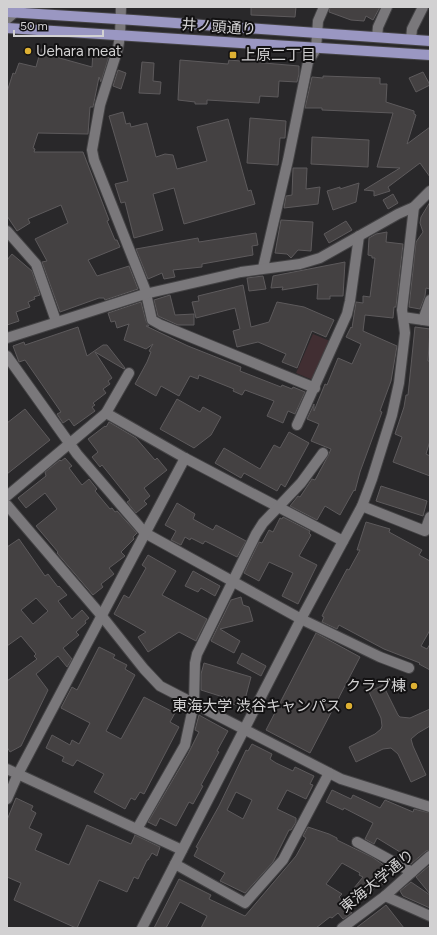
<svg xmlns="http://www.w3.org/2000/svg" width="437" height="935" viewBox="0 0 437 935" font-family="Figtree,'Noto Sans JP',sans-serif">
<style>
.green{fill:#412e32}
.building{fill:#444142;stroke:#5d5a5c;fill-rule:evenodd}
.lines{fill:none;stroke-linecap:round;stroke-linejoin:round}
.minor-casing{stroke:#444345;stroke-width:12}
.major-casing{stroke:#444345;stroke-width:12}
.minor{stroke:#7a787b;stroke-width:10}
.major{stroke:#9a97c2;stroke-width:10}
.poi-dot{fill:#deb133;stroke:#121112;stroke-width:1.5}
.labels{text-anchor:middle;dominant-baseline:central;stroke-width:4;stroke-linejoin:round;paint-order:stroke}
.street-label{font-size:15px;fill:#d2d1d2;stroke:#121112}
.poi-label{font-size:15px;fill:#d2d1d2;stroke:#121112;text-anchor:start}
</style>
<rect width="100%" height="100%" fill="#29282a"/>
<!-- green -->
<polygon class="green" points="313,334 330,341 313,380 296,373"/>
<!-- building -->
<g class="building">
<polygon points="251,7 296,7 295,17 251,15"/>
<polygon points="330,7 380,7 373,20 366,16 364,21 351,20 329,12"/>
<polygon points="41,49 57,54 56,57 92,67 93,51 110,53 101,82 99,77 93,107 90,107 88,134 38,133 33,148 35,149 34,152 83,152 109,220 107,221 115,240 117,240 120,247 88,260 97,276 129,266 138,289 105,300 104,298 99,298 60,312 42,262 47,261 35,239 68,223 61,205 28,219 30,223 17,231 7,216 7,92 13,73 15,74 19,63 36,67"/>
<polygon points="180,60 228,64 229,60 299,66 299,74 297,82 279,81 278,97 260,96 259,103 207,100 207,104 195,104 195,102 178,100"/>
<polygon points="142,62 154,63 153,81 161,82 160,94 139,93"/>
<polygon points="118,70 126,73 121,89 113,86"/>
<polygon points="423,72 430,85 416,92 409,78"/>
<polygon points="323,76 380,78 380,84 387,84 386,102 414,111 414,114 416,115 407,144 430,127 430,177 420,163 388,187 390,191 374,196 374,191 364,190 400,168 377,167 393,113 322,110 322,108 305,108 312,77 323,78"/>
<polygon points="123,112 126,124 130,123 131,127 147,123 156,157 165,154 173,155 177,169 207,161 197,127 228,119 248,191 251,190 255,204 184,224 174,188 153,194 163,230 134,238 125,202 121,203 115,184 128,181 109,116"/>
<polygon points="250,118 286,121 285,138 280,138 278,165 247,163"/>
<polygon points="312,137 369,140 368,167 311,164"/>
<polygon points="293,168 307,168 306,189 320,187 318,204 284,208 286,196 292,195"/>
<polygon points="359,183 356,202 333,210 327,191 340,187 340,189"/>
<polygon points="393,194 398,203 388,209 383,200"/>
<polygon points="430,202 430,289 426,288 425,296 420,309 409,307 416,242 423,232 420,223 421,217"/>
<polygon points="281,220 313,222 311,251 298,250 291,258 287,254 275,253"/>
<polygon points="346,221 352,230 329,243 324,234"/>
<polygon points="387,232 386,242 403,244 396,307 394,307 393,318 365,315 363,331 397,346 391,381 380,411 382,412 360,472 355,491 354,490 340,515 325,506 317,520 290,506 298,496 300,497 312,479 315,480 328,456 331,449 311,441 319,424 307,419 314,404 314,411 325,384 327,385 338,358 352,364 361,344 346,337 351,327 352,328 356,302 363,303 363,296 370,297 375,258 372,258 372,256 368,255 369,238 376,234"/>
<polygon points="256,233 258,245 252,246 253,255 202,264 202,267 173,270 175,277 164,279 162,273 148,279 136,249 198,238 199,242"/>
<polygon points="12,254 32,271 40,295 34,297 35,299 28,302 30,307 16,312 19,321 7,325 7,260"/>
<polygon points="345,262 343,296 330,296 330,299 317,299 318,284 282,290 283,287 271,288 273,276"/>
<polygon points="263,276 266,289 249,291 247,278"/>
<polygon points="243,285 251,327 269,322 277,302 304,307 334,320 326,337 312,331 297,368 282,362 286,354 258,342 237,347 233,331 240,329 235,308 196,318 192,302 199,301 198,296"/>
<polygon points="170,295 175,315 194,314 194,325 178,325 158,316 154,300"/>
<polygon points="141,302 146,321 149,326 146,326 188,346 241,367 240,371 281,387 282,385 292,389 293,387 305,392 295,414 288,411 283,423 267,416 274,401 245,390 242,395 233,391 234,389 199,375 198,379 190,376 179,396 161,386 156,396 135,384 147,362 151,352 149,351 153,344 146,349 124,340 129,324 117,328 115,321 111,322 108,313"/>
<polygon points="78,327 87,356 103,345 107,345 125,368 124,369 95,352 112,378 108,381 110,384 103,389 106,393 93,403 95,405 92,407 95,411 74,426 69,419 63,423 57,414 61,412 25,360 19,362 13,346 24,342 25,345"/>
<polygon points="415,327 430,329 428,361 430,361 430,441 426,454 430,456 430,476 393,462 402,437 395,434 404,407 406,395 408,395"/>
<polygon points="177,399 200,412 203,407 221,417 211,435 194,448 160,429"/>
<polygon points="25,409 50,440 7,474 7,423"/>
<polygon points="109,422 136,438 155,460 157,458 167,470 144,488 150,496 144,501 147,504 136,513 127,502 130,500 102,465 100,467 92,457 98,452 88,439 105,426 106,427"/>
<polygon points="289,432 309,443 285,487 281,484 277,491 244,473 241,478 215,463 224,448 260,469 274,445 280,448"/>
<polygon points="65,458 72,466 69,468 82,485 89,479 97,489 95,491 110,509 112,508 115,512 117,511 137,533 133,537 134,539 121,552 125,556 109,568 114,574 101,584 103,587 93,595 57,553 58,552 36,526 57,509 45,493 26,508 18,498 46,476 45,472 60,460 61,461"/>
<polygon points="381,486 427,501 423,516 376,501"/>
<polygon points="177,503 195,514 193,519 213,530 216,525 246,541 237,557 205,541 203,544 191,538 190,540 185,537 181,545 171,540 176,531 165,525"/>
<polygon points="283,517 310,531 309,533 311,535 299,556 317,565 298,604 282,596 293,573 269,562 259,581 244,573 259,542 262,543 269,530 273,532 280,518 282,519"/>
<polygon points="366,522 390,529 389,532 422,550 419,555 430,561 430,630 421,646 427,649 430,644 430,670 419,664 420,663 384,649 339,625 337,629 322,622 324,617 322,616 327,606 347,569 349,570 360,550 357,550"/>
<path d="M19,539L45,576L48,574L58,587L59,586L67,595L58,601L72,619L82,610L89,618L85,621L86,623L76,632L79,635L63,648L72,659L67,667L58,656L36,674L48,690L21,746L10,752L7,747V681L37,659L34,656L36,654L21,636L7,646V547ZM36,598L48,611L33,624L21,610Z"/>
<polygon points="148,555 176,571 162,595 207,619 196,641 179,632 148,652 138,637 146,632 114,614 124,595 129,598 146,568 142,565"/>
<polygon points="193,571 220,586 215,596 201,588 198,592 185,586"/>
<polygon points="241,597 243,605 249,607 253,621 220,629 240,641 234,653 211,641 231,600"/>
<polygon points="316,633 360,657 310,753 266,730"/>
<polygon points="99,647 115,655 113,658 127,665 125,669 135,675 106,731 121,739 144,697 175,713 170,722 179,727 144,794 140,792 135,800 131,798 125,809 94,792 104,774 77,760 73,766 62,761 64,757 46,748 52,735 70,745 72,740 79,744 90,723 61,708 72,687 77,690"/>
<polygon points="242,653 266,666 261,676 237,663"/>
<polygon points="204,663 251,677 243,707 222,701 223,697 201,690 201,674"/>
<polygon points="383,685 398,715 400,717 410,718 430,709 430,726 418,733 411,739 413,746 426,775 411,782 398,754 391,748 383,749 356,762 349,747 375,734 381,729 382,726 381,718 369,692"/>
<polygon points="199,715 228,731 217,751 219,752 201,785 203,786 193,804 189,802 176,826 160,818 156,826 148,822 188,754 199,732 195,730"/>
<path d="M252,744L272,754L270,759L276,763L293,771L295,767L314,776L310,784L313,785L306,799L287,790L277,809L296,818V822L291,830H289L273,862L245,893L220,881L225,873L194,856L198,848L196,847L219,806L246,750L248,751ZM236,792L252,800L243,819L227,810Z"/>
<polygon points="332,790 351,799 353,795 380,808 385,800 413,812 414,809 430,813 430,850 426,851 411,864 399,857 398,853 400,852 377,838 374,844 365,839 373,823 344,808 343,810 326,802"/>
<polygon points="16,798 33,806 31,810 36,813 29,828 42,834 35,850 69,865 87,825 131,844 135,835 160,847 157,856 152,853 148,860 147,860 138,879 134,877 127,892 99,880 77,928 76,928 14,900 21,883 7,877 7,820"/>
<polygon points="308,827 329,834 337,838 337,840 372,857 391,870 380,888 376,886 368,897 354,888 363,877 359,875 360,873 342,863 326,884 342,894 339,897 352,913 343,919 338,913 332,918 330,917 316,928 201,928 207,916 180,902 166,928 154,928 179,879 211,895 209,899 245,916 296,856 306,838 303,836"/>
<polygon points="430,865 430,894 416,877"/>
<polygon points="411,882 430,895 430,908 403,896 400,891"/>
<polygon points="386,905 404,928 356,928 381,909"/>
</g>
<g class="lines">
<!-- minor casing -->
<g class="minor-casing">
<g id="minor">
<polyline points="121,7 120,36 118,48 100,105 92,150 94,160 145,289 152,320 161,325 315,388"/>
<polyline points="7,19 21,7"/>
<polyline points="377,37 378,27 387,7"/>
<polyline points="411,39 412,29 423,7"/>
<polyline points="7,231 36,264 56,321"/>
<polyline points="263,268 288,160 308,62 316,49 318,21 324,7"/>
<polyline points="403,317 430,321"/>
<polyline points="423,320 430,300"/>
<polyline points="7,338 145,294 241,272 300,264 320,258 398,214 414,207 430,191"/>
<polyline points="7,356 77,454 145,533 301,619 380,657 409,668"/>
<polyline points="106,413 185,458 343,541"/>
<polyline points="297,425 347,314 350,301 359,236"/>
<polyline points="7,496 106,413 129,373"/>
<polyline points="7,505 101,615 144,669 160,686 341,779 430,807"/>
<polyline points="362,506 425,531 430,517"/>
<polyline points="7,769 182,850"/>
<polyline points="7,799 18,774 185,458"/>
<polyline points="137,829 185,745 194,703 195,663 197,654 256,534 263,523 301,483 323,453"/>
<polyline points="357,842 412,872"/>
<polyline points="175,864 245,903 283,860 329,773"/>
<polyline points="385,896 430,916"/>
<polyline points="142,928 301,619 362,506 372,479 392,415 399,383 405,333 402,310 414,207"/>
<polyline points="342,928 385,896 430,856"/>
</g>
</g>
<!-- major casing -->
<g class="major-casing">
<g id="major">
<polyline points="7,12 133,20 430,41"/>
<polyline points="7,28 430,55"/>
</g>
</g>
<!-- minor -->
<use href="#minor" class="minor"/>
<!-- major -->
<use href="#major" class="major"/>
</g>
<!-- markers -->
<g class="poi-dot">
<circle cx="28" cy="51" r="4"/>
<rect x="229" y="51" width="8" height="8" rx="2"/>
<circle cx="414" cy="686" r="4"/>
<circle cx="349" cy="706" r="4"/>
</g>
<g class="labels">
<!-- street labels -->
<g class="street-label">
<text transform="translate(219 27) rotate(4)">井ノ頭通り</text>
<text transform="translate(377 881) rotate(-39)">東海大学通り</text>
</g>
<!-- poi labels -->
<g class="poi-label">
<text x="36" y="51">Uehara meat</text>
<text x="241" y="55">上原二丁目</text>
<text x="406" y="686" text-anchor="end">クラブ棟</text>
<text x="341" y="706" text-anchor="end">東海大学 渋谷キャンパス</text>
</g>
</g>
<!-- border -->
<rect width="437" height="935" fill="none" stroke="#d2d1d2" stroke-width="16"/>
<!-- scale -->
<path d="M14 30v6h89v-6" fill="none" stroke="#d2d1d2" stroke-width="2"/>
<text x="20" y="30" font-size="12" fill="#d2d1d2" stroke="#121112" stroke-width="3" paint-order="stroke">50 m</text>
</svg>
